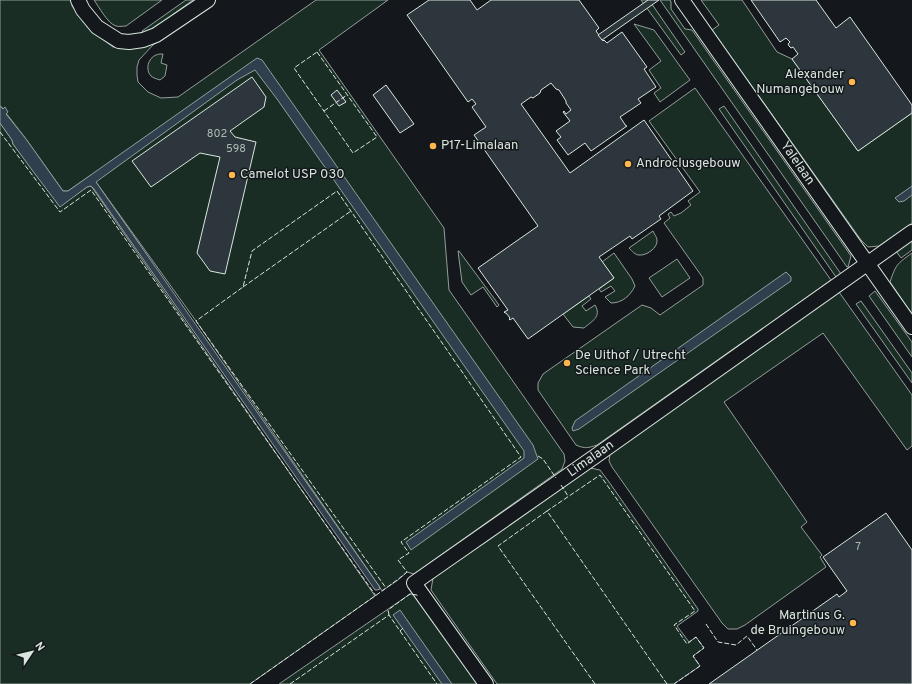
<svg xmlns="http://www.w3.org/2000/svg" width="912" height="684" viewBox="0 0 912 684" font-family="Overpass,sans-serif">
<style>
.green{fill:#1a2d24;stroke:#939e99}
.water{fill:#2f3f4d;stroke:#939e99}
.building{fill:#2c363c;stroke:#d8e6dc}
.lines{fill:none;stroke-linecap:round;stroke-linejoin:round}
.street-casing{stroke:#d8e6dc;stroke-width:16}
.street{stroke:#14181c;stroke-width:14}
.fence{stroke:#d8e6dc;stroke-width:1;stroke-dasharray:5 2;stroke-linecap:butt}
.poi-dot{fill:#ffb74d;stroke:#14181c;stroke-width:1.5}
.labels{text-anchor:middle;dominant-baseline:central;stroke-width:3;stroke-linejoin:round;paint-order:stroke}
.number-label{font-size:11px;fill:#adbab4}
.poi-label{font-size:13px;fill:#d8e6dc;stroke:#14181c;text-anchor:start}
.street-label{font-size:13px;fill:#d8e6dc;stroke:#14181c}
</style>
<rect width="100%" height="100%" fill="#14181c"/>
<!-- green -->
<g class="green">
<polygon points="0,0 71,0 72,6 89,29 113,47 143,45 161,40 153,45 139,60 137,67 137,75 138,82 148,92 161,98 178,97 316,0 388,0 319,50 444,228 449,290 564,454 565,461 562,469 414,574 407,572 398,580 382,591 379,586 196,321 91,175 68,191 63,191 26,139 6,113 8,112 0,106"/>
<path d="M94,0H162L126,26C123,26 119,27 116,26C108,24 99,7 94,0Z"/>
<polygon points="186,0 193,0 172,15 170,21 143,33 142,31"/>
<polygon points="641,0 649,0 685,52 681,55"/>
<polygon points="660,0 670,0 671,2 671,9 685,29 692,30 851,256 848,267 847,267"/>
<polygon points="701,0 742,0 777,52 792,59 858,151 912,113 912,223 879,246 868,247 861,240 712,30 719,25"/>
<polygon points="634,24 654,30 690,80 660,102 654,93 661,88 649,70 661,61"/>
<path d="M163,54L161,63L167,65L165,76L160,80C157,79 153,78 151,76C145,70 148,58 156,55C158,54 160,54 163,54Z"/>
<path d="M695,88L831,280L597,445C588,448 585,449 576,445L538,390V383L543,374L642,305L651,308L660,315L703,285V278L664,223L670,218L668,214L671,212L674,216L681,213L691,205L688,201L700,192L649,121Z"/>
<polygon points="724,106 841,274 836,277 719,109"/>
<polygon points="0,123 12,140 13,144 60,206 87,187 91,186 375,596 250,684 0,684"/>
<path d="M653,231C654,234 657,237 657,240C658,248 646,256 639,255C635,255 632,251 629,248Z"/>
<polygon points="912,240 912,250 901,258 896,251"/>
<polygon points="458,251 459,251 499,305 497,307 483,287 471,295 462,282"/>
<path d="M614,253L632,279L635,286C630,296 622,303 611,303L605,297L615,291L611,286L601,292L599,289L614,278L602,262Z"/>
<path d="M912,253V314L890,282C896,264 897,264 912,253Z"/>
<polygon points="677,259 690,278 662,297 649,278"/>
<polygon points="875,291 912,342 912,357 869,296"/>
<polygon points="839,292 912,395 912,446 907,450 823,333 724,402 807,522 801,527 822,555 820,557 826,567 745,625 737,629 728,629 722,623 612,467 609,461 610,454"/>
<path d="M589,296L591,299L582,306L586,311L595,305C602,317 592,321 584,328L573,327L563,314Z"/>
<polygon points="861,301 912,373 912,383 856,304"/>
<polygon points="590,468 600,470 609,482 698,609 698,611 677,626 689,642 696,637 704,648 693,656 700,666 674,684 497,684 431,590 433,578 492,538"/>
<polygon points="410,594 417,595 480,684 279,684"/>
</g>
<!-- water -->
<g class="water">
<polygon points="257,58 262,60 533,445 538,459 411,550 406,542 524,458 524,451 277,99 255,70 237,80 96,182 194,322 379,586 380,589 377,590 375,590 94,189 91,186 87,187 60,207 32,170 13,144 12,140 0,123 0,106 3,109 5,107 8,112 6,114 26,139 58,184 63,191 68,191"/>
<polygon points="912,186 912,195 904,201 899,202 895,198"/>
<polygon points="786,272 791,277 791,281 579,429 573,431 572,428 575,421"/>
<polygon points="400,610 407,620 452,684 442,684 393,615"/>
</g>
<!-- building -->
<g class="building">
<polygon points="429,0 470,0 477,10 491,0 579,0 599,28 596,31 603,41 604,40 607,43 622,32 647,67 644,69 656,87 638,99 641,103 620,117 626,126 627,126 591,151 585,143 568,155 557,140 561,137 556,131 570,121 563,112 564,111 566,114 571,110 566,103 566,101 559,90 556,89 551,83 541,90 540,93 533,98 531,97 521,104 570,173 644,120 693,191 659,216 661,219 632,239 630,236 599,257 614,278 528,339 513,318 510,320 509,319 510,318 506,313 505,313 504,312 508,310 478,268 538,226 474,135 486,127 472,107 476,104 472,99 468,102 407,15"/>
<polygon points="648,0 659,0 602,40 598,35"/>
<polygon points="751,0 816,0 836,28 850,17 912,105 912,113 858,151 792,59 798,54 793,47 791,48 789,46 788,44 790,42 786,38 780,42"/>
<polygon points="252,77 266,97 264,107 230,131 235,137 256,142 225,274 210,271 197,253 220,157 200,153 151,187 132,161"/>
<polygon points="386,85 414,124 400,133 373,95"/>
<polygon points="337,90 346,102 339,106 331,95"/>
<polygon points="886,513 912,550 912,684 709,684 837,594 839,597 847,591 823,557"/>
</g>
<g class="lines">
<!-- street casing -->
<g class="street-casing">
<g id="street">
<polyline points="78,0 83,10 97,27 119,41 129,42 143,40 156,35 208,0"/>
<path id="s1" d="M682,0L912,327"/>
<path id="s2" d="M486,684L414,583L597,455L912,232"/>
</g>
</g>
<!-- street -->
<use href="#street" class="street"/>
<!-- fence -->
<g class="fence">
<polygon points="317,52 377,137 353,153 294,68"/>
<polyline points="324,111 347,95"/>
<polyline points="0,132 60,212 91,190 376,596"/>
<polyline points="243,287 351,211"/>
<polyline points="538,456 543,459 556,478"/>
<polyline points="561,485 568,496"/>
<polyline points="547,511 498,546 595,684"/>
<polyline points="389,615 388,610 410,594 417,595 418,596"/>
<polyline points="706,624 718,642 736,645 747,636 757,650"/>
<polyline points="400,631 437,684"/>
<path d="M250,684L382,591C390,585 399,579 407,572L398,560L409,553L401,542L521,457L337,191L252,251L243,287L196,321L386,588"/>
<polyline points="290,684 389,615 400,631 403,628"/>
<polyline points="667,684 547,511 600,475 695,611 674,625 687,644 696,637 704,648 693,656 700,666 674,684"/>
</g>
</g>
<!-- markers -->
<g class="poi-dot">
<circle cx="852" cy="82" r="4"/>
<circle cx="433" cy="146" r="4"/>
<circle cx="628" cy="164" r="4"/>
<circle cx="232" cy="175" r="4"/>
<circle cx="567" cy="363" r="4"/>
<circle cx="853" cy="623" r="4"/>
</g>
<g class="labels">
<!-- number labels -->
<g class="number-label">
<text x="217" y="134">802</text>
<text x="236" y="149">598</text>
<text x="858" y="547">7</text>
</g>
<!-- poi labels -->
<g class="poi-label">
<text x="844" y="75" text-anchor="end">Alexander<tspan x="844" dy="15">Numangebouw</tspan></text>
<text x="441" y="146">P17-Limalaan</text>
<text x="636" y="164">Androclusgebouw</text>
<text x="240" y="175">Camelot USP 030</text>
<text x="575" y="356">De Uithof / Utrecht<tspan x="575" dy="15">Science Park</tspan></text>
<text x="845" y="616" text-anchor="end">Martinus G.<tspan x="845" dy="15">de Bruingebouw</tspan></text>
</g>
<!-- street labels -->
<g class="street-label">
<text stroke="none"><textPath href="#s1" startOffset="200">Yalelaan</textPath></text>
<text stroke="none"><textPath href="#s2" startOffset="340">Limalaan</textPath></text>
</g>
</g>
<!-- north arrow -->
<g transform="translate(32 652) rotate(55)" stroke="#14181c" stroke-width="3" paint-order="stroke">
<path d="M0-3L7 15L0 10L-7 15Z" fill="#d8e6dc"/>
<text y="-6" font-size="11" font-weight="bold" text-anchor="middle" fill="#d8e6dc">N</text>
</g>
</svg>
